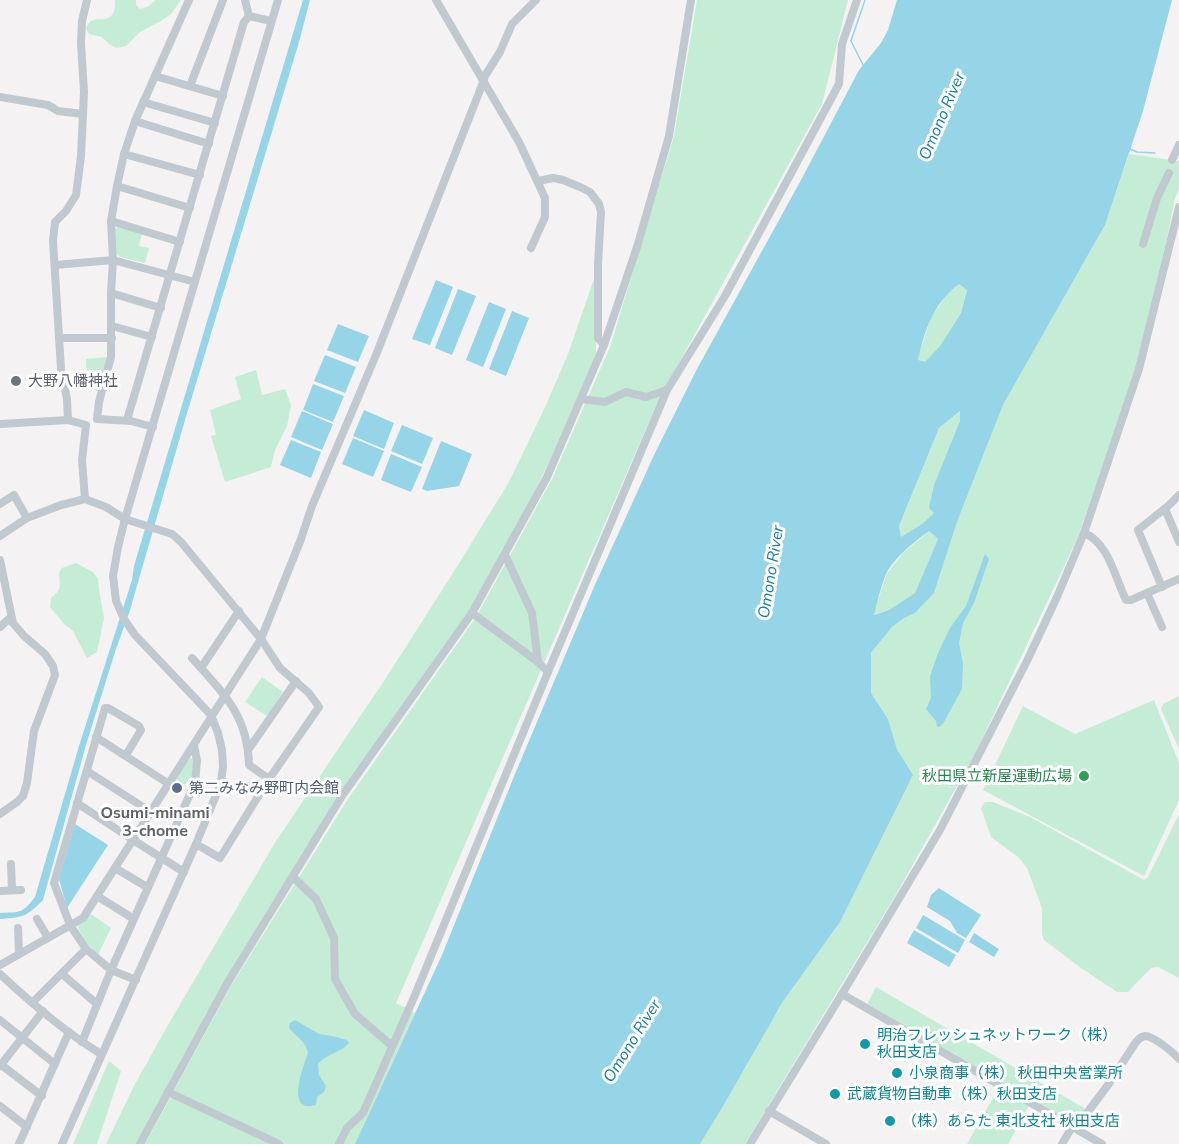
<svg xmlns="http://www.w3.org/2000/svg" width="1179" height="1144" viewBox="0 0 1179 1144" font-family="'Nunito Sans','Noto Sans JP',sans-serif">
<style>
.green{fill:#c5edd6}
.water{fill:#96d4e7;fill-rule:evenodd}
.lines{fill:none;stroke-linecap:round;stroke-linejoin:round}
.stream{stroke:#96d4e7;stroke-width:1.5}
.minor{stroke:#c1c9d0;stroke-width:8}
.worship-dot{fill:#6b7280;stroke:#fff;stroke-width:2}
.leisure-dot{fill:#2e9e5b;stroke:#fff;stroke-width:2}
.service-dot{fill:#5c6f8a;stroke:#fff;stroke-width:2}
.culture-dot{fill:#0f9aa8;stroke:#fff;stroke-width:2}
.labels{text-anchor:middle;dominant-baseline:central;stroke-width:6;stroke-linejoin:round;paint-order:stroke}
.worship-label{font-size:15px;fill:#5b616d;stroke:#fff;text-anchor:start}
.leisure-label{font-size:15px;fill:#27864d;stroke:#fff;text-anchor:end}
.service-label{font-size:15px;fill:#4e5e75;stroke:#fff;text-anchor:start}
.culture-label{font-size:15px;fill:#0d838f;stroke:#fff;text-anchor:start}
.water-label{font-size:16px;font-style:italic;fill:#187e9e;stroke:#fff}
.neighbourhood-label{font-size:16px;font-weight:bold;fill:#5f6267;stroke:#fff}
</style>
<rect width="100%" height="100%" fill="#f4f2f2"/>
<!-- green -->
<g class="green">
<path d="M115,0H136V5L140,9L147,7L156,0H181L171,14L161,21L140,32L126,46L117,48L109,44L102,37L89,34L86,29C91,11 108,27 114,11C115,7 115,4 115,0Z"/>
<polygon points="697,0 848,0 822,104 659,399 396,1003 415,1013 355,1144 145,1144 232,984 348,799 476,617 552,479 610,347 674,136"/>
<polygon points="1129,154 1179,161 1179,189 1175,198 1167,238 1135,371 1078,537 974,756 894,898 745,1144 698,1144 782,1003 840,922 913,775 897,749 888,719 870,693 871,653 892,627 904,618 915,613 934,593 957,522 1003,405 1105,225"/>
<polygon points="120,226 142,233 139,246 149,248 145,263 120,257 117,254 115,229"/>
<polygon points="596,273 596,354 550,460 514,534 471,612 340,796 138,1144 106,1144 135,1084 172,1018 276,841 384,681 453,573 509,482 546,405 568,354"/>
<polygon points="959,284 967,289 961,313 940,346 925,363 917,360 931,317 948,293"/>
<polygon points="108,357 99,392 87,387 86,359"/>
<polygon points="256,370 262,395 285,389 291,405 287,426 275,450 271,467 225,482 211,436 216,435 210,410 241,399 235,377"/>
<polygon points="960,411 960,421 935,513 922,524 901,538 899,526 939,428"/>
<polygon points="929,531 938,539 915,593 889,610 873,615 887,573 903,553"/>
<path d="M76,563L93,572L98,579L99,590L104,618L97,652L87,658L73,631L64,624L50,607L51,598C62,590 60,585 59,573L62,568Z"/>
<polygon points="262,677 283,692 267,716 245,702"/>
<polygon points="1179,696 1179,749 1161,709 1163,704"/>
<polygon points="1154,700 1179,763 1179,800 1144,876 983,790 1023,706 1075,734"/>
<polygon points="189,758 194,759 192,779 189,787 176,779"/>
<polygon points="985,802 993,802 1030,817 1144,880 1148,877 1179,814 1179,978 1158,967 1151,968 1128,992 1117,992 1081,968 1044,940 1042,934 1042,908 1027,868 1018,857 991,837 981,808"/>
<polygon points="91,914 111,928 98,955 86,942 78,928 78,924"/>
<polygon points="876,987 1084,1108 1086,1112 1074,1123 867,1004"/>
<polygon points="109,1061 121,1071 97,1144 73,1144"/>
<polygon points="998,1089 1029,1106 1008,1144 967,1144"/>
</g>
<!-- water -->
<g class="water">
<path d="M303,0H310L299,42L185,420L130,610L115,652L86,745L43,900C26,917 24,917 0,919V913C20,912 22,914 35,897L79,746L132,580L134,566Z"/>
<path d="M897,0H1172L1143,111L1105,225L1003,405L957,522L934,593L915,613L904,618L892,627L871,653V693L888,719L897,749L913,775L840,922L782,1003L723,1106L700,1144H355L442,955L515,774L594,587L655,453L697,369L801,180L859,70L881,43L888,30ZM959,284L967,290L961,313L940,346L925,362L918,360C925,329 933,304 959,284ZM960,411V421L934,485L929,508L934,513L922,524L901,537L899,526L939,428ZM929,531L938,539L915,593L889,610L874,615C877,602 881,587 886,574C894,558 915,541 929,531Z"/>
<polygon points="436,280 453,287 430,345 412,339"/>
<polygon points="458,289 476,296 452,355 435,348"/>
<polygon points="489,302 506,309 483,367 466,360"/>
<polygon points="512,311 529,318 506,376 489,369"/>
<polygon points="338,324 369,336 358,362 327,350"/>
<polygon points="325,355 356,367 345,393 314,381"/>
<polygon points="313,384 344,396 333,422 303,410"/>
<polygon points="364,410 394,423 384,449 353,436"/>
<polygon points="302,411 333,424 322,450 291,437"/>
<polygon points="402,425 433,438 422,464 391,451"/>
<polygon points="353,438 384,451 373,477 342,464"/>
<polygon points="291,440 321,452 311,478 280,465"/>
<polygon points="441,441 472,454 459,486 427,491 422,489"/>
<polygon points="391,454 422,467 411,492 381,480"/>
<polygon points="985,554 989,559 974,603 963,623 959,643 963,664 962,689 944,722 941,726 937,727 936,721 926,709 931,698 930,676 938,653 950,628 966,606"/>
<polygon points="75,824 108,845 67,908 59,879"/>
<polygon points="939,888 981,915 966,938 957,933 950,921 927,907 931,895"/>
<polygon points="923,915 965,940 958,953 916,928"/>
<polygon points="914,930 956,955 949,967 907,943"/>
<polygon points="974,933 999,949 994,957 969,942"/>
<path d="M295,1020L319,1034L332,1036L347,1040L349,1043C339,1054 329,1052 318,1064L319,1075L326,1086L324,1092L317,1097L316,1105C285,1114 303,1067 308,1053C306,1041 296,1037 289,1028L290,1023Z"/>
</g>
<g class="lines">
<!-- stream -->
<g class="stream">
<polyline points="863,65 851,41 865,0"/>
<polyline points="1130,149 1137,152 1155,153"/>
</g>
<!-- minor -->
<g class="minor">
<polyline points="245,0 249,16 271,21"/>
<polyline points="436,0 519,142 545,198 545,217 531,248"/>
<polyline points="155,76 223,96"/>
<polyline points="483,79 500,52 512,24 536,0"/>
<polyline points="190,86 223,0"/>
<polyline points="0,97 48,105 58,111 83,114"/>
<polyline points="143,102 215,123"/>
<polyline points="135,121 209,144"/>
<polyline points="124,154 200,175"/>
<polyline points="1172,160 1179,145"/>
<polyline points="538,181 553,178 563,180 580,187 590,192 599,204 601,212 598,264 598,338 604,345"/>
<polyline points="117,186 190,208"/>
<polyline points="111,221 180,242"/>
<polyline points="1143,244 1157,198 1169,173"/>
<polyline points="55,265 113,260 195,282"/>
<polyline points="111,293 161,308"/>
<polyline points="112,326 152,337"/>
<polyline points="59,338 112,338"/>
<polyline points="581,399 605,402 626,392 646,397 667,390"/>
<polyline points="68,420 67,399 61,369 53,241 55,222 66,211 76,195 81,156 84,92 81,43 82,21 87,0"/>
<polyline points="127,420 244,22 249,16"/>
<polyline points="0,424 68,420 86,425 82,460 85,499"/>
<polyline points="153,427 131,421 97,419 99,402 111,357 111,293 113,260 111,221 117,186 124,154 135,121 189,0"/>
<polyline points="0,504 14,495 27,518"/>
<polyline points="1165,509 1179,542"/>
<path d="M1084,533C1109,543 1115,578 1126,600H1131L1179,579"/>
<polyline points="0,536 27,518 61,505 85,499 106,507 125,519 172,534 181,542 261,639 280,668 309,693 319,707 269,779 220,858 196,844"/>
<polyline points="505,555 532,613 538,662 548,672"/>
<polyline points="0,560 13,623 24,636 45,654 53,666 55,675 34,731 27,783 23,796 17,802 0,814"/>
<polyline points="1162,587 1138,530 1168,506 1179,495"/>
<polyline points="1147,593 1162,627"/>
<polyline points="472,613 538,662"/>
<polyline points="0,627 11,617"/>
<path d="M192,658C223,693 248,715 249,765L269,779"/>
<polyline points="201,668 239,611"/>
<polyline points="96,737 169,784"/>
<polyline points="248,750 296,681"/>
<polyline points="126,755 141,730 139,726 108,708 105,708 54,883 70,925 86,949 111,970 136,980"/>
<polyline points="87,771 151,812"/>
<polyline points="77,803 133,840 184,872"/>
<polyline points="11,864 12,890"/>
<polyline points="115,868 147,887"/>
<polyline points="293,877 316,899 334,938 335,979 355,1014 392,1046"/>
<polyline points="0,891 21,890"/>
<polyline points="97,896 134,919"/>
<polyline points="37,919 48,938"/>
<polyline points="18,928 19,954"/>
<polyline points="0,965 83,918 261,639 301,539 312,506 376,355 484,80"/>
<path d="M0,974C31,1003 65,1032 101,1054"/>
<polyline points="62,974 97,1004"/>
<polyline points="842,994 1102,1144"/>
<polyline points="33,1002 86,949"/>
<polyline points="0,1020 55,1064"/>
<polyline points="82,1042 111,970 195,783 197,761 194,745"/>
<polyline points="0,1064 42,1096"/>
<polyline points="0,1066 43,1011"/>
<polyline points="168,1092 279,1144"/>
<polyline points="0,1106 27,1127"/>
<polyline points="769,1111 826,1144"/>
<polyline points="19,1144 69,1032"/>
<polyline points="62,1144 196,844 221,783 223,766 222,750 218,733 211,715 135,635 124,619 116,601 113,576 118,547 125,519 278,0"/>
<polyline points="140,1144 228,982 342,796 472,613 547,477 604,345 637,247 669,136 691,0"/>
<polyline points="339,1144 347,1128 363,1113 415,995 548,672 667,390 725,296 839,84 842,44 857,0"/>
<polyline points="750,1144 842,994 940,830 1027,661 1057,597 1084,533 1139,369 1179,207"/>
<path d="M1062,1144L1072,1127L1087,1113L1108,1085L1136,1042C1139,1039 1140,1037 1145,1036C1153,1036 1173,1052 1179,1059"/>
</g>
</g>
<!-- markers -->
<circle class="worship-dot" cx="16" cy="381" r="6"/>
<circle class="leisure-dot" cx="1084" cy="776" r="6"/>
<circle class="service-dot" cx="177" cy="788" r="6"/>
<g class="culture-dot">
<circle cx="865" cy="1044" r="6"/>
<circle cx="897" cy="1073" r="6"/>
<circle cx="835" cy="1094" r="6"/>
<circle cx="890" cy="1121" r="6"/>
</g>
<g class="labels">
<!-- worship labels -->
<g class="worship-label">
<text x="28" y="381">大野八幡神社</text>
</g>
<!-- leisure labels -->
<g class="leisure-label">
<text x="1072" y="776">秋田県立新屋運動広場</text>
</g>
<!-- service labels -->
<g class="service-label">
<text x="189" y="788">第二みなみ野町内会館</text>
</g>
<!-- culture labels -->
<g class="culture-label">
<text x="877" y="1035">明治フレッシュネットワーク（株）<tspan x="877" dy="17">秋田支店</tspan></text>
<text x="909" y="1073">小泉商事（株） 秋田中央営業所</text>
<text x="847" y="1094">武蔵貨物自動車（株）秋田支店</text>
<text x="902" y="1121">（株）あらた 東北支社 秋田支店</text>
</g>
<!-- water labels -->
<g class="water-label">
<text transform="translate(942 116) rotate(-67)">Omono River</text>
<text transform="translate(771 572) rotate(-81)">Omono River</text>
<text transform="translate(632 1041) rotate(-58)">Omono River</text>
</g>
<!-- neighbourhood labels -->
<g class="neighbourhood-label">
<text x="155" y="813">Osumi-minami<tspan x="155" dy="18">3-chome</tspan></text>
</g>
</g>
</svg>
